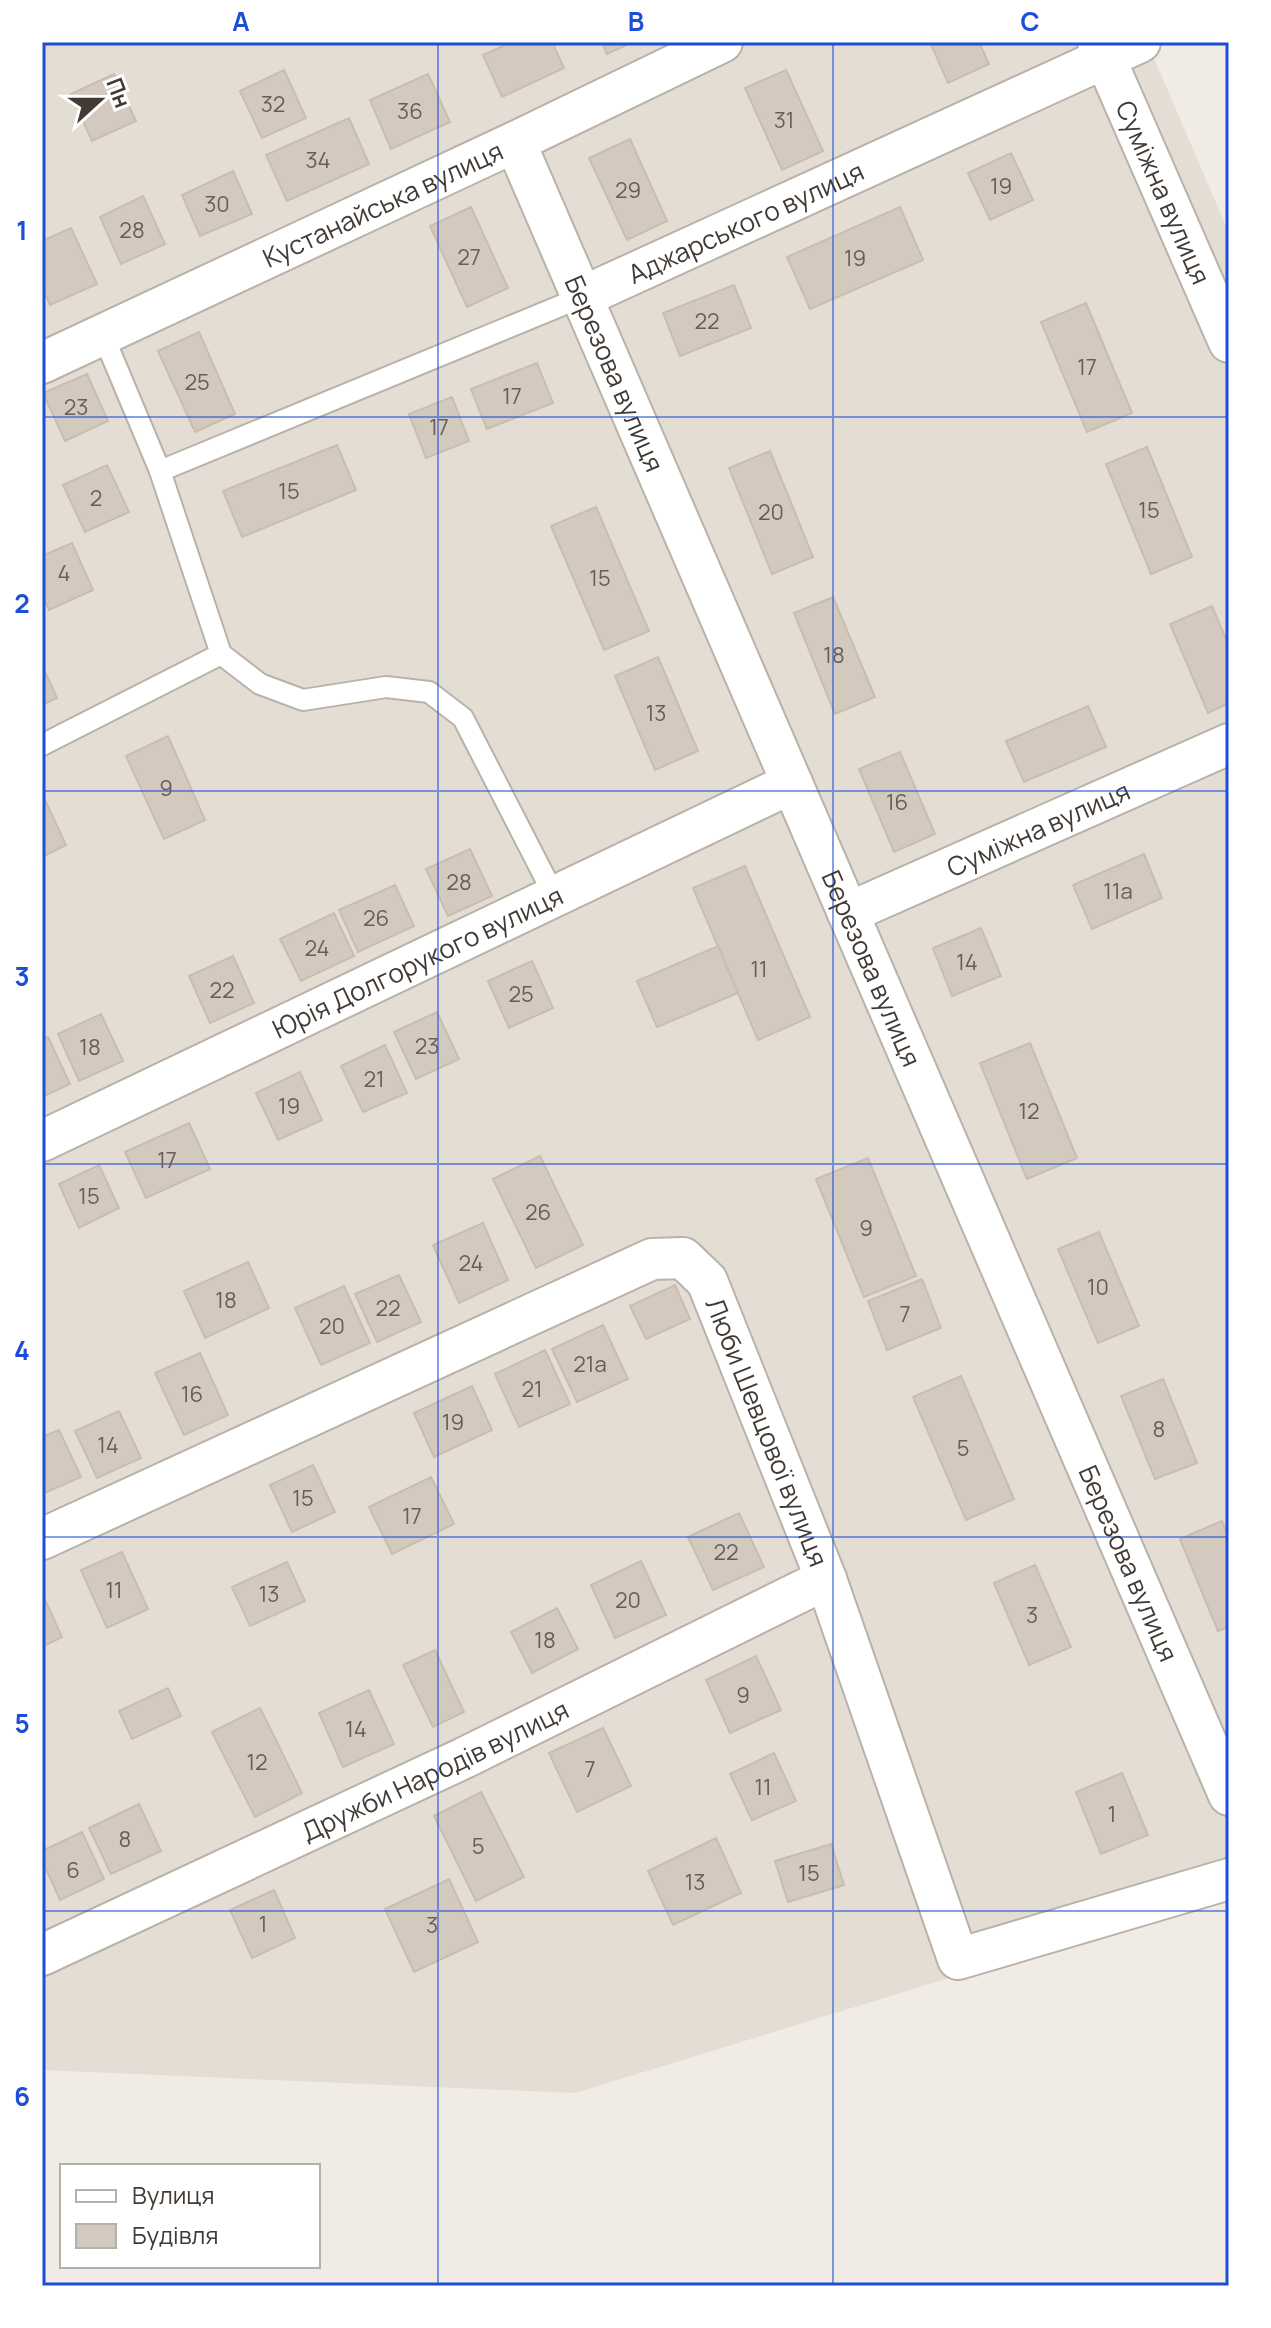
<svg xmlns="http://www.w3.org/2000/svg" width="1271" height="2328" viewBox="0 0 1271 2328" font-family="Manrope,sans-serif">
<style>
.residential{fill:#e4ddd3}
.building{fill:#d3c9be;stroke:#cabdaf;stroke-width:2}
.lines{fill:none;stroke-linecap:round;stroke-linejoin:round}
.service-casing{stroke:#bab2a8;stroke-width:24}
.minor-casing{stroke:#bab2a8;stroke-width:44}
.service{stroke:#fff;stroke-width:20}
.minor{stroke:#fff;stroke-width:40}
.grid{fill:none;stroke:#1d4ed8;stroke-width:2;stroke-opacity:0.55}
.labels{text-anchor:middle;dominant-baseline:central;stroke-width:7;stroke-linejoin:round;paint-order:stroke}
.number-label{font-size:22px;fill:#665e57}
.street-label{font-size:26px;fill:#423b35;stroke:#fff}
.neatline{fill:none;stroke:#1d4ed8;stroke-width:3}
.grid-label{font-size:26px;text-anchor:middle;font-weight:bold;fill:#1d4ed8}
</style>
<rect width="100%" height="100%" fill="#f0ebe5"/>
<!-- residential -->
<polygon class="residential" points="42,42 1147,42 1229,233 1229,1892 575,2093 42,2070"/>
<!-- building -->
<g class="building">
<polygon points="512,42 552,42 564,68 502,97 483,55"/>
<polygon points="602,42 633,42 607,54"/>
<polygon points="930,42 979,42 989,64 948,83"/>
<polygon points="284,70 306,118 262,138 240,91"/>
<polygon points="786,70 823,151 782,170 745,88"/>
<polygon points="114,74 136,121 92,141 71,94"/>
<polygon points="428,74 450,122 391,149 370,100"/>
<polygon points="349,118 369,164 287,201 266,155"/>
<polygon points="630,139 667,221 627,240 589,158"/>
<polygon points="1011,153 1033,200 990,220 968,173"/>
<polygon points="233,171 252,214 200,236 182,195"/>
<polygon points="143,196 165,244 121,264 100,217"/>
<polygon points="471,207 508,288 467,307 430,226"/>
<polygon points="900,207 923,260 810,309 787,257"/>
<polygon points="71,228 97,284 50,305 42,287 42,241"/>
<polygon points="734,285 751,328 680,356 663,313"/>
<polygon points="1086,303 1132,413 1087,432 1041,322"/>
<polygon points="199,332 235,414 195,432 158,351"/>
<polygon points="537,363 553,403 487,429 471,389"/>
<polygon points="87,374 108,421 65,441 43,393"/>
<polygon points="452,397 469,441 426,458 409,414"/>
<polygon points="337,445 356,490 242,537 223,491"/>
<polygon points="1147,447 1192,557 1151,574 1106,464"/>
<polygon points="770,451 813,557 772,574 729,468"/>
<polygon points="107,465 129,512 85,532 63,485"/>
<polygon points="596,507 649,631 604,650 551,526"/>
<polygon points="72,543 93,590 49,610 42,594 42,556"/>
<polygon points="833,597 875,697 835,714 794,613"/>
<polygon points="1212,606 1229,646 1229,703 1208,713 1170,624"/>
<polygon points="658,657 698,751 655,770 615,676"/>
<polygon points="42,665 57,698 42,705"/>
<polygon points="1088,706 1106,747 1024,782 1006,741"/>
<polygon points="168,736 205,820 164,839 126,756"/>
<polygon points="900,752 935,834 894,852 859,769"/>
<polygon points="44,798 66,845 42,857 42,799"/>
<polygon points="470,849 492,896 448,916 426,869"/>
<polygon points="1144,854 1162,898 1092,929 1073,885"/>
<polygon points="745,866 810,1017 758,1040 693,888"/>
<polygon points="395,885 414,926 358,952 339,910"/>
<polygon points="334,913 354,956 301,981 280,939"/>
<polygon points="981,928 1001,976 952,996 933,948"/>
<polygon points="718,946 738,993 657,1027 637,981"/>
<polygon points="233,956 254,1003 210,1023 189,976"/>
<polygon points="532,961 553,1008 509,1028 488,981"/>
<polygon points="437,1012 459,1059 416,1079 394,1032"/>
<polygon points="101,1014 123,1061 79,1081 58,1034"/>
<polygon points="48,1037 70,1084 42,1097 42,1040"/>
<polygon points="1030,1043 1077,1158 1027,1179 980,1063"/>
<polygon points="385,1045 407,1093 363,1112 341,1066"/>
<polygon points="300,1072 322,1120 278,1140 256,1093"/>
<polygon points="189,1123 210,1169 146,1198 125,1152"/>
<polygon points="540,1156 583,1245 536,1268 493,1179"/>
<polygon points="868,1158 916,1276 864,1297 816,1179"/>
<polygon points="99,1165 119,1208 79,1228 59,1184"/>
<polygon points="483,1223 508,1280 459,1303 433,1245"/>
<polygon points="1099,1232 1139,1326 1098,1343 1058,1249"/>
<polygon points="248,1262 269,1308 205,1338 184,1291"/>
<polygon points="399,1275 421,1322 377,1342 355,1294"/>
<polygon points="922,1279 941,1328 887,1350 868,1301"/>
<polygon points="675,1285 690,1319 646,1339 630,1306"/>
<polygon points="344,1286 370,1343 321,1365 295,1308"/>
<polygon points="603,1325 628,1379 577,1402 552,1349"/>
<polygon points="545,1350 570,1404 519,1427 495,1374"/>
<polygon points="200,1353 228,1415 184,1435 155,1373"/>
<polygon points="961,1376 1014,1499 966,1520 913,1397"/>
<polygon points="1163,1379 1197,1463 1155,1479 1121,1396"/>
<polygon points="472,1386 492,1430 434,1457 414,1413"/>
<polygon points="119,1411 141,1458 97,1478 75,1431"/>
<polygon points="59,1430 81,1477 42,1494 42,1437"/>
<polygon points="313,1465 335,1512 292,1532 270,1485"/>
<polygon points="431,1477 454,1524 392,1554 369,1507"/>
<polygon points="739,1513 764,1567 713,1590 688,1537"/>
<polygon points="1222,1521 1229,1539 1229,1627 1218,1631 1180,1539"/>
<polygon points="122,1552 148,1609 107,1628 81,1570"/>
<polygon points="641,1561 666,1615 615,1638 591,1585"/>
<polygon points="287,1562 305,1601 250,1626 232,1587"/>
<polygon points="1035,1565 1071,1647 1029,1665 994,1583"/>
<polygon points="42,1593 62,1637 42,1647"/>
<polygon points="557,1608 578,1649 532,1673 511,1632"/>
<polygon points="435,1650 464,1712 433,1727 403,1665"/>
<polygon points="756,1656 781,1710 730,1733 706,1680"/>
<polygon points="168,1688 181,1716 132,1739 119,1711"/>
<polygon points="369,1690 394,1744 343,1767 319,1713"/>
<polygon points="260,1708 302,1793 255,1817 212,1732"/>
<polygon points="603,1728 631,1786 577,1812 549,1753"/>
<polygon points="774,1753 796,1801 752,1820 730,1774"/>
<polygon points="1122,1773 1148,1835 1101,1854 1076,1792"/>
<polygon points="481,1792 524,1877 476,1901 434,1816"/>
<polygon points="139,1804 161,1851 111,1874 89,1828"/>
<polygon points="82,1832 104,1879 60,1900 42,1860 42,1851"/>
<polygon points="716,1838 741,1893 673,1925 648,1871"/>
<polygon points="831,1844 844,1885 788,1902 775,1861"/>
<polygon points="449,1879 478,1942 414,1972 385,1909"/>
<polygon points="274,1890 295,1938 252,1958 230,1910"/>
</g>
<g class="lines">
<!-- service casing -->
<g class="service-casing">
<g id="service">
<polyline points="103,335 160,471 221,654 260,684 303,700 386,687 429,692 463,718 555,897"/>
<polyline points="160,471 582,297"/>
<polyline points="42,745 221,654"/>
</g>
</g>
<!-- minor casing -->
<g class="minor-casing">
<g id="minor">
<path id="s1" d="M1098,42L1229,342"/>
<path id="s2" d="M515,142L1229,1795"/>
<path id="s3" d="M582,297L1140,42"/>
<path id="s4" d="M42,363L515,142L722,42"/>
<path id="s5" d="M848,913L1229,744"/>
<path id="s6" d="M42,1141L792,783"/>
<path id="s7" d="M42,1539L652,1259L683,1258L707,1281L826,1579L958,1959L1229,1879"/>
<path id="s8" d="M42,1955L464,1758L826,1579"/>
</g>
</g>
<!-- service -->
<use href="#service" class="service"/>
<!-- minor -->
<use href="#minor" class="minor"/>
</g>
<!-- grid -->
<path class="grid" d="M438,42V2286M833,42V2286M42,417H1229M42,791H1229M42,1164H1229M42,1537H1229M42,1911H1229"/>
<g class="labels">
<!-- number labels -->
<g class="number-label">
<text x="273" y="104">32</text>
<text x="410" y="111">36</text>
<text x="784" y="120">31</text>
<text x="318" y="160">34</text>
<text x="1001" y="186">19</text>
<text x="628" y="190">29</text>
<text x="217" y="204">30</text>
<text x="132" y="230">28</text>
<text x="469" y="257">27</text>
<text x="855" y="258">19</text>
<text x="707" y="321">22</text>
<text x="1087" y="367">17</text>
<text x="197" y="382">25</text>
<text x="512" y="396">17</text>
<text x="76" y="407">23</text>
<text x="439" y="427">17</text>
<text x="289" y="491">15</text>
<text x="96" y="498">2</text>
<text x="1149" y="510">15</text>
<text x="771" y="512">20</text>
<text x="64" y="573">4</text>
<text x="600" y="578">15</text>
<text x="834" y="655">18</text>
<text x="656" y="713">13</text>
<text x="166" y="788">9</text>
<text x="897" y="802">16</text>
<text x="459" y="882">28</text>
<text x="1118" y="891">11а</text>
<text x="376" y="918">26</text>
<text x="317" y="948">24</text>
<text x="967" y="962">14</text>
<text x="759" y="969">11</text>
<text x="222" y="990">22</text>
<text x="521" y="994">25</text>
<text x="427" y="1046">23</text>
<text x="90" y="1047">18</text>
<text x="374" y="1079">21</text>
<text x="289" y="1106">19</text>
<text x="1029" y="1111">12</text>
<text x="167" y="1160">17</text>
<text x="89" y="1196">15</text>
<text x="538" y="1212">26</text>
<text x="866" y="1228">9</text>
<text x="471" y="1263">24</text>
<text x="1098" y="1287">10</text>
<text x="226" y="1300">18</text>
<text x="388" y="1308">22</text>
<text x="905" y="1314">7</text>
<text x="332" y="1326">20</text>
<text x="590" y="1364">21а</text>
<text x="532" y="1389">21</text>
<text x="192" y="1394">16</text>
<text x="453" y="1422">19</text>
<text x="1159" y="1429">8</text>
<text x="108" y="1445">14</text>
<text x="963" y="1448">5</text>
<text x="303" y="1498">15</text>
<text x="412" y="1516">17</text>
<text x="726" y="1552">22</text>
<text x="114" y="1590">11</text>
<text x="269" y="1594">13</text>
<text x="628" y="1600">20</text>
<text x="1032" y="1615">3</text>
<text x="545" y="1640">18</text>
<text x="743" y="1695">9</text>
<text x="356" y="1729">14</text>
<text x="257" y="1762">12</text>
<text x="590" y="1769">7</text>
<text x="763" y="1787">11</text>
<text x="1112" y="1814">1</text>
<text x="125" y="1839">8</text>
<text x="478" y="1846">5</text>
<text x="73" y="1870">6</text>
<text x="809" y="1873">15</text>
<text x="695" y="1882">13</text>
<text x="263" y="1924">1</text>
<text x="432" y="1925">3</text>
</g>
<!-- street labels -->
<g class="street-label">
<text stroke="none"><textPath href="#s1" startOffset="164">Суміжна вулиця</textPath></text>
<text stroke="none"><textPath href="#s4" startOffset="376">Кустанайська вулиця</textPath></text>
<text stroke="none"><textPath href="#s3" startOffset="180">Аджарського вулиця</textPath></text>
<text stroke="none"><textPath href="#s2" startOffset="252">Березова вулиця</textPath></text>
<text stroke="none"><textPath href="#s5" startOffset="208">Суміжна вулиця</textPath></text>
<text stroke="none"><textPath href="#s6" startOffset="416">Юрія Долгорукого вулиця</textPath></text>
<text stroke="none"><textPath href="#s2" startOffset="900">Березова вулиця</textPath></text>
<text stroke="none"><textPath href="#s7" startOffset="898">Люби Шевцової вулиця</textPath></text>
<text stroke="none"><textPath href="#s2" startOffset="1548">Березова вулиця</textPath></text>
<text stroke="none"><textPath href="#s8" startOffset="434">Дружби Народів вулиця</textPath></text>
</g>
</g>
<!-- border -->
<rect width="1271" height="2328" fill="none" stroke="#ffffff" stroke-width="88"/>
<!-- legend -->
<rect x="60" y="2164" width="260" height="104" fill="#ffffff" stroke="#b3b1ae" stroke-width="2"/>
<rect x="76" y="2190" width="40" height="12" fill="#ffffff" stroke="#b3b1ae" stroke-width="2"/>
<text x="132" y="2204" font-size="24" fill="#423b35">Вулиця</text>
<rect x="76" y="2224" width="40" height="24" fill="#d3c9be" stroke="#b3b1ae" stroke-width="2"/>
<text x="132" y="2244" font-size="24" fill="#423b35">Будівля</text>
<!-- north arrow -->
<g transform="translate(100 100) rotate(69)" stroke="#ffffff" stroke-width="6" paint-order="stroke">
<path d="M0-6L14 30L0 20L-14 30Z" fill="#423b35"/>
<text y="-12" font-size="22" font-weight="bold" text-anchor="middle" fill="#423b35">Пн</text>
</g>
<rect x="44" y="44" width="1183" height="2240" class="neatline"/>
<g class="grid-label">
<text x="241" y="31">A</text>
<text x="636" y="31">B</text>
<text x="1030" y="31">C</text>
<text x="22" y="240">1</text>
<text x="22" y="613">2</text>
<text x="22" y="986">3</text>
<text x="22" y="1360">4</text>
<text x="22" y="1733">5</text>
<text x="22" y="2106">6</text>
</g>
</svg>
